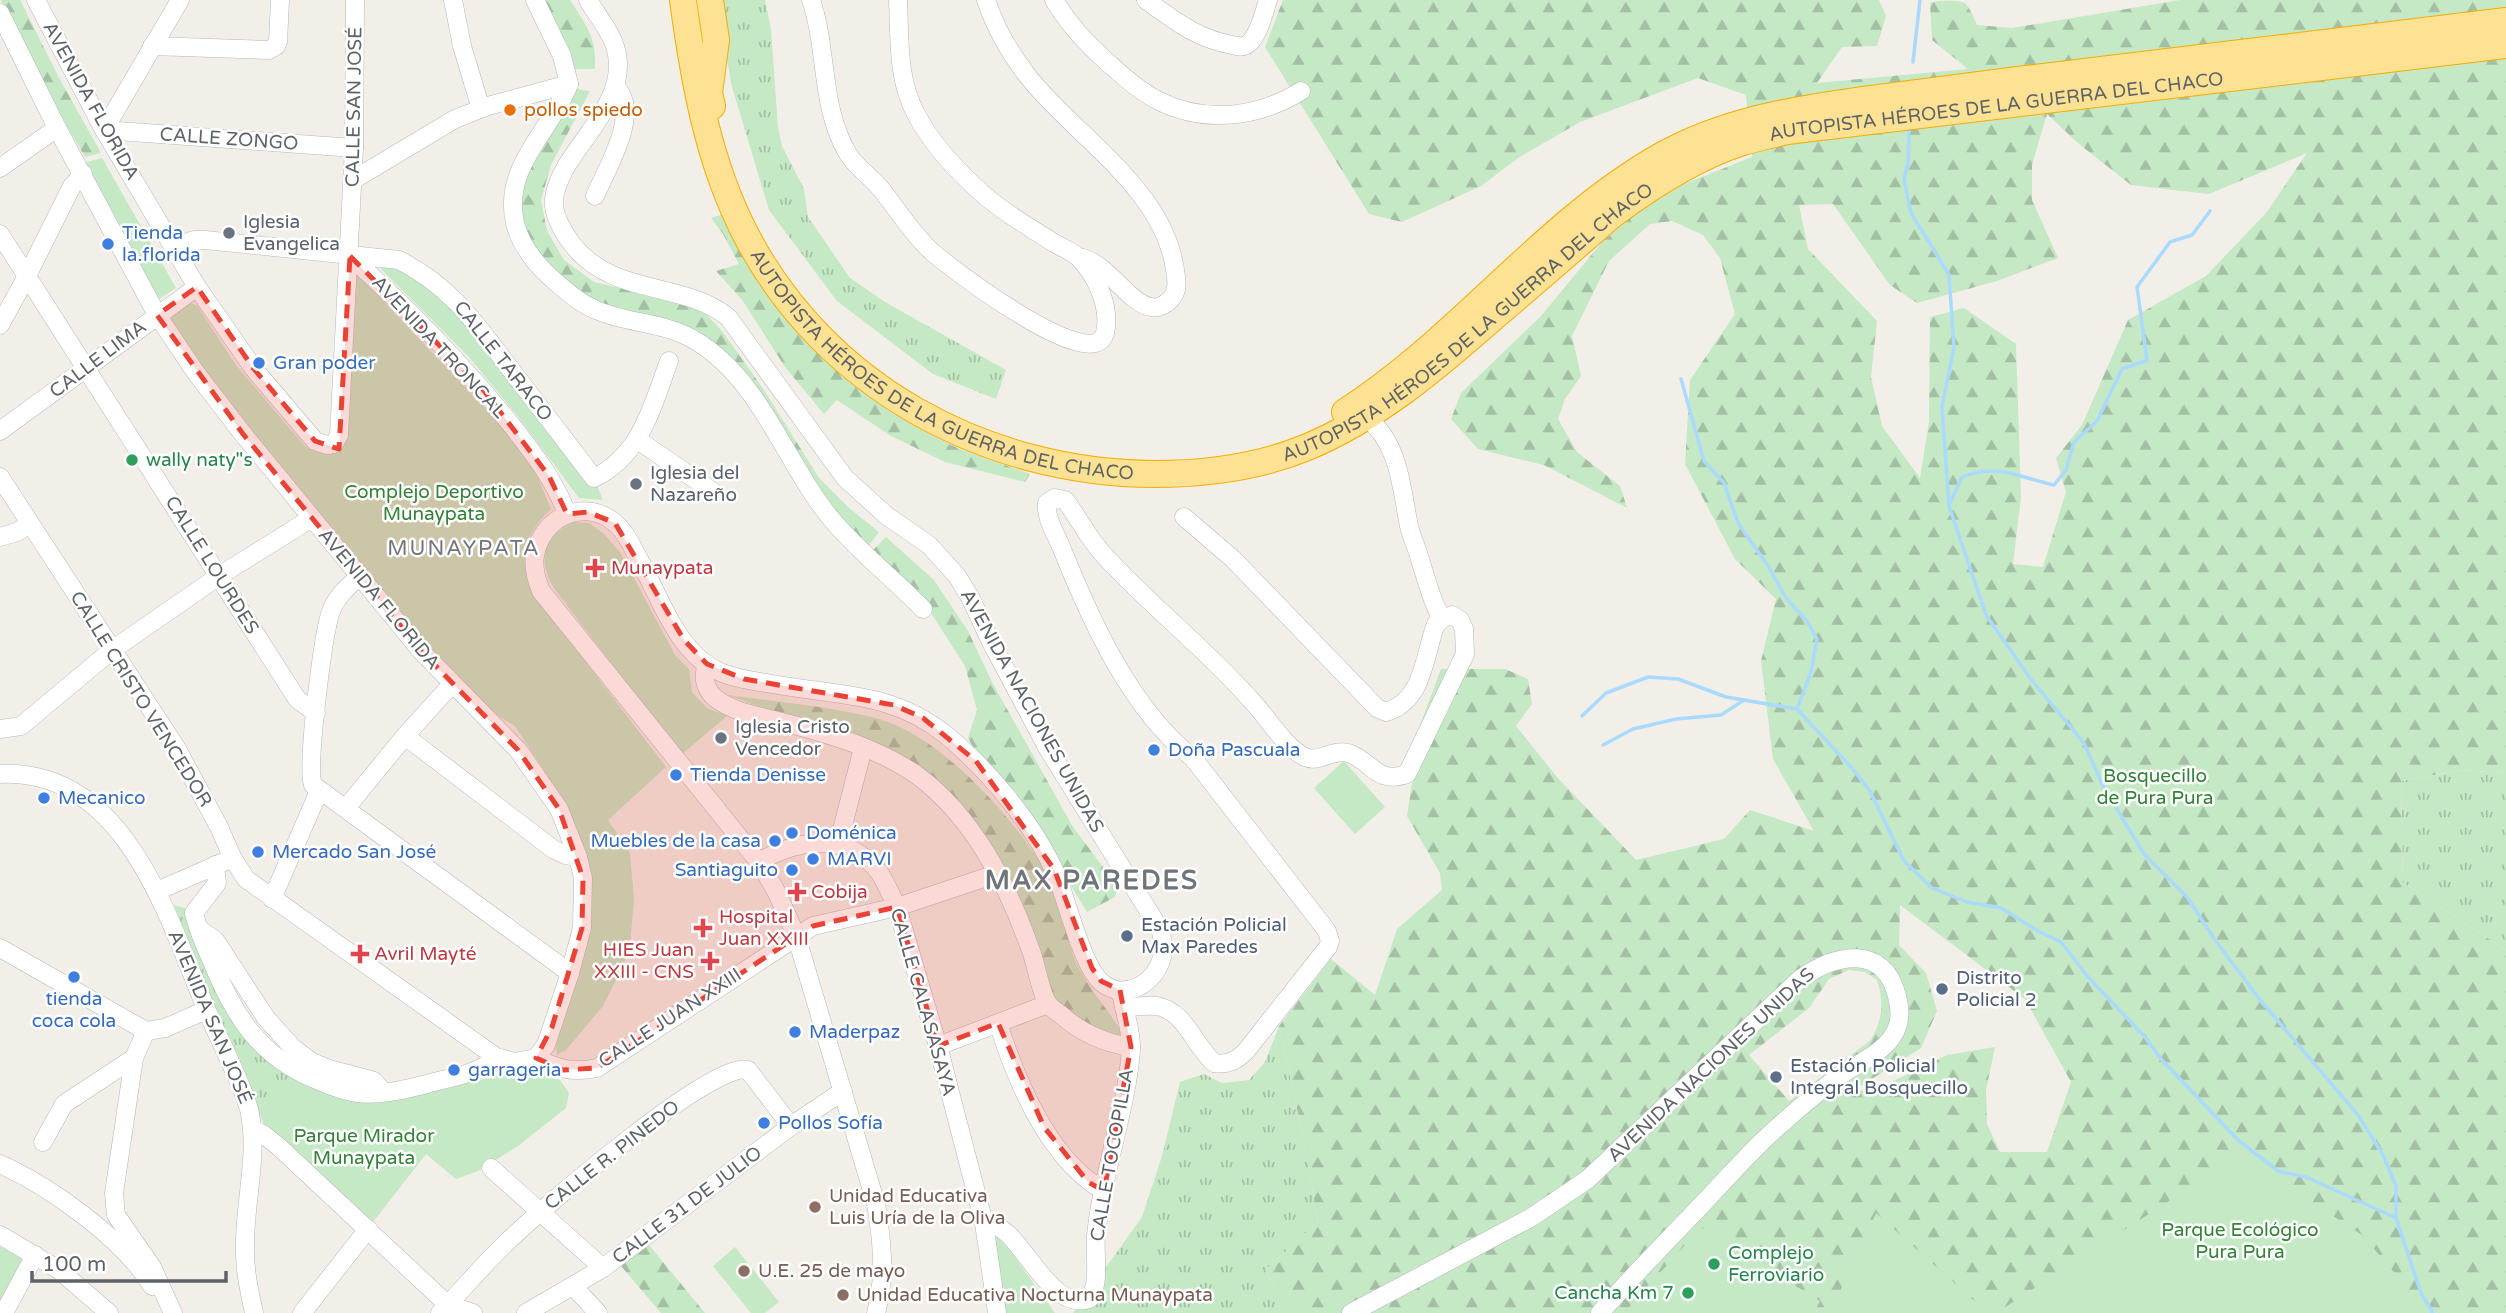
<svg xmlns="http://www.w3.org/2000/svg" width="2506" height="1313" viewBox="0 0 2506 1313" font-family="'Varela Round',sans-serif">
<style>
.grass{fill:url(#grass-tufts)}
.forest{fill:url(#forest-firs);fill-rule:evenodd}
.park{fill:#c5e8c5}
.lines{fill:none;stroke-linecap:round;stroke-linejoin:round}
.stream{stroke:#aadaff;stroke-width:3.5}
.minor-casing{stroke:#b5b8bc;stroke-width:19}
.highway-casing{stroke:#f9ab00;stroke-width:28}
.minor{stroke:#fff;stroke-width:18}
.highway{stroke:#fde293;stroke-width:26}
.marked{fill:#ea4335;fill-opacity:0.2;stroke:#ea4335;stroke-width:5;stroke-dasharray:14 9;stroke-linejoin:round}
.food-dot{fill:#e8710a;stroke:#fff;stroke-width:2.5}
.worship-dot{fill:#6b7280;stroke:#fff;stroke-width:2.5}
.shop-dot{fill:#3f7fe0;stroke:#fff;stroke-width:2.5}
.leisure-dot{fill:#2e9e5b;stroke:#fff;stroke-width:2.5}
.health-dot{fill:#e0444e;stroke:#fff;stroke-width:2.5}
.service-dot{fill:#5c6f8a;stroke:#fff;stroke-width:2.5}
.education-dot{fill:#8d6e63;stroke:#fff;stroke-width:2.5}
.labels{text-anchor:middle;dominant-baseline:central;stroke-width:5;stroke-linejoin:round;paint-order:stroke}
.street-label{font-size:19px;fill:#5f6368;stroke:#fff}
.food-label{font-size:19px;fill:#c56008;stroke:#fff;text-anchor:start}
.worship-label{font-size:19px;fill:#5b616d;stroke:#fff;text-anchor:start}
.shop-label{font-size:19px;fill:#366cbe;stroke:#fff;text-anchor:start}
.leisure-label{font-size:19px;fill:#27864d;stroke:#fff;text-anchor:start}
.park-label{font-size:19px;fill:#348238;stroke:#fff}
.health-label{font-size:19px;fill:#be3a42;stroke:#fff;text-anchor:start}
.service-label{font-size:19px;fill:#4e5e75;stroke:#fff;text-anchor:start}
.education-label{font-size:19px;fill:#785e54;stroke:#fff;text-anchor:start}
.neighbourhood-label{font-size:21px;letter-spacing:2px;fill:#70757a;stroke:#fff}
.district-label{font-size:26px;font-weight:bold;letter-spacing:2px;fill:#70757a;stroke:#fff}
</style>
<defs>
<pattern id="grass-tufts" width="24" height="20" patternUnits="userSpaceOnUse" patternTransform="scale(1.75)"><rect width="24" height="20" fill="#c5e8c5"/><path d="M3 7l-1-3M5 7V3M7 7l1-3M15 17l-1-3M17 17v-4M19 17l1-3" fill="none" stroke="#a3c0a4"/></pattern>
<pattern id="forest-firs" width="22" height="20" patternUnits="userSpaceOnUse" patternTransform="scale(1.75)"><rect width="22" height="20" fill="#c5e8c5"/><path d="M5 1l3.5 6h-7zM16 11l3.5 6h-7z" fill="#a3c0a4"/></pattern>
</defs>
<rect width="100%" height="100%" fill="#f1efe8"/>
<!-- grass -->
<g class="grass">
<polygon points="716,0 765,0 771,29 778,128 782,146 804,189 808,217 850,278 885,302 1006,370 996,399 933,374 837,301 769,210 732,87"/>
<polygon points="2462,770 2506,773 2506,950 2403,883 2401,781"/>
<polygon points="174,905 188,909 257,1031 296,1070 266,1129 215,1010"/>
<polygon points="1279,1026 1304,1141 1318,1222 1265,1270 1292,1313 1073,1313 1142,1217 1162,1156 1180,1082 1204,1074 1222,1083 1249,1080 1265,1062"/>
</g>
<!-- forest -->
<g class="forest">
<polygon points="1,0 20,0 59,78 101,153 85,157 19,42"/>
<path d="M540,0H570C587,27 596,35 595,69H565Z"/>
<path d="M1283,0H1879L1886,16L1877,46L1842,47L1817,83L1968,69L1932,40L1930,3C1937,0 1959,0 1965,3C1970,8 1974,18 1977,25L2012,28L2180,0H2506V773L2462,770L2401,781L2403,883L2506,950V1313H1292L1265,1270L1318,1222L1304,1141L1279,1026L1331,959L1375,995L1397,929L1442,890L1440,873L1407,816L1422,720L1441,669H1505L1528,679L1532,704L1516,726L1556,776L1636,860L1724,839L1750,810L1814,831L1773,759L1761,661L1776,599L1735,559L1685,464L1690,380L1735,314L1720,258L1703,235L1672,221L1650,224L1609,261L1572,336L1581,376L1565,399L1558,419L1577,452L1620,486L1627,508L1544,465L1478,449L1451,419L1461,393L1541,316L1602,242L1659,194L1752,157L1746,95L1698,78L1580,122L1518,158L1481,186L1402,222L1369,214L1265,47ZM2047,114L2079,144L2131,185L2209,194L2307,153L2267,212L2206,276L2128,320L2082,425L2056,458L2066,492L2043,567L2013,564L2021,497L2016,344L1964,308L1930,317L1929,422L1920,478L1882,426L1871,377L1877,321L1808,249L1799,205L1833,204L1890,285L1917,303L1997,281L2058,258L2032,200V165ZM1900,905L2025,999L2071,1082L2047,1152H2000L1987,1124L1986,1090L1995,1047L1947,1055L1881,1087L1851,1092L1921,1048L1937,1011L1926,973L1899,945ZM1849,970L1865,972L1877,980C1884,1003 1883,1018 1871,1040L1789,1101L1749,1055L1809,1008L1829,979Z"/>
<polygon points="570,88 590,91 551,165 541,200 547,231 564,260 594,282 687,304 706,314 722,331 764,390 819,478 849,508 879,532 863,553 749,399 708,349 597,310 517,240 513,175 534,128 556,93"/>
<path d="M724,214C736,237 747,263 761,285C805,354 885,416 960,449C982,458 1007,465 1030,474L1025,482L945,462L891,436L837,400L824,414L785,367L743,301L716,271L739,264L723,234L711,218Z"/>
<polygon points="886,537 934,580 968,631 993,684 1073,827 1118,887 1115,897 1087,912 1040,835 974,749 968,738 977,710 965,666 929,610 897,571 870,553"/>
<path d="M727,695C776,702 831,706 879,719C941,736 1017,821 1048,875C1064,903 1064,938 1078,966C1090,991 1111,1013 1125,1037L1081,1024L1049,994L1002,866L898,756Z"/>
<polygon points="649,1245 705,1313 661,1313 621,1266"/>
</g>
<!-- park -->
<g class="park">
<polygon points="102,158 176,288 159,299 83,163"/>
<path d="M355,262L371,288L506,430L534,468L551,509C525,534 519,557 531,590L666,767L608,820L630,853L634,899L630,946L623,966L603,1006L566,1050L557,1055L555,1039L588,939L580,840L560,795L515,726L473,701L271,461L167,320L189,303L197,305L236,365L305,446C315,453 322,454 333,449Z"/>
<polygon points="374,262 403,264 451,303 598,480 598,488 603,500 579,498 520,419 469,357"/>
<path d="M574,522L589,523L603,533L620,552L675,655L689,669L692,692L707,708L727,716L681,755L553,587C537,556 543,537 574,522Z"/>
<polygon points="1344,761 1385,807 1355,834 1314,788"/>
<polygon points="296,1070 412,1096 507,1073 532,1071 560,1080 569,1093 566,1108 518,1146 478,1171 456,1179 426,1154 373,1222 266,1129"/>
<polygon points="2240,1155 2362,1235 2404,1284 2419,1313 1996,1313"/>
<polygon points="1876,1213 1988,1313 1830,1313"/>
<polygon points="1701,1227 1820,1301 1814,1313 1624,1313"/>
<polygon points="995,1235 1012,1253 1055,1313 1001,1313"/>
<polygon points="0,1243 21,1257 22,1261 0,1303"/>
<polygon points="735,1247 779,1302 765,1313 751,1313 713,1266"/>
</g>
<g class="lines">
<!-- stream -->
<g class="stream">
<polyline points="1913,62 1920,0"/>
<polyline points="1909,128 1908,164 1904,179 1911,213 1949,275 1954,348 1942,407 1949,506 1986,615 2030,678 2084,743 2103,786 2144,854 2187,897 2215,940 2261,1001 2358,1115 2383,1155 2396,1186 2396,1218 2421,1293 2433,1313"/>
<polyline points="1681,379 1704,461 1724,483 1738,523 1768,566 1786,598 1807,621 1817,639 1811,672 1797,709"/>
<path d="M1950,503L1962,477C1998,463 2018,477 2054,485L2066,470L2074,442L2097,421L2122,369L2147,360L2137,287L2170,242L2192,235L2210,211"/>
<polyline points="1582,716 1606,693 1648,677 1678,679 1726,697 1797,709 1851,767 1870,791 1904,861 1932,888 1967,902 2001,908 2038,931 2061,942 2088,977 2144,1036 2161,1059 2239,1141 2278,1171 2306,1177 2396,1218"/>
<polyline points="1603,745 1633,729 1676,719 1721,715 1744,700"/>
</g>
<!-- minor casing -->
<g class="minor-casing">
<g id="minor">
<polyline points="36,0 104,130 197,287 254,369 315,441 327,445 334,444 339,435 354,148 355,0"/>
<polyline points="180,0 104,130 354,148"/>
<polyline points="453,0 462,46 481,109"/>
<path d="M535,0L562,56L569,84C551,131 502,167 515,223C520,243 534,262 549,276C564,289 577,302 596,310C628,324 666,322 696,341C762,381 785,464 833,521C860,553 894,579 923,609"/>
<path d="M588,0C596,13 607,27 613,41C633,88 589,129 567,165C560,177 553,191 554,205C555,219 564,233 572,244C613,297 681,280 728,317L845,478L887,516L929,545L957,576L971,599L991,642L1048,749L1161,931C1162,939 1164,949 1162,957C1156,983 1124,1002 1101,982C1081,964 1067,898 1054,870C1032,822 987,769 946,735C892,691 836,696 772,684C755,681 736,679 720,672C675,652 659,593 636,554C631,543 624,531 615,523C584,497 542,517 535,555C533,567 536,579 541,591L759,862L776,891L796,935L876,1204C882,1240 886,1277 876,1313"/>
<path d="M811,0C828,50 820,107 848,154C856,167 871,177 881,189C897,209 912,233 931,251C949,267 1094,378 1105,333C1111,307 1096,274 1077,256C1070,251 1061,247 1054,243C1031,228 1004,213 984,195C958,172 932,145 916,114C897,79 900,39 898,0"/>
<path d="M986,0C996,30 1010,54 1030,79C1078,138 1165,191 1175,270C1176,279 1179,288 1173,296C1169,303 1159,309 1151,307C1128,303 1110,266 1083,258"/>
<path d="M1054,0C1068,24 1085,42 1106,61C1122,75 1138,90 1157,100C1204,124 1258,118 1301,91"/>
<path d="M1146,0C1175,21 1196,38 1232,45C1237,46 1243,48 1248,44C1259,36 1264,12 1268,0"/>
<polyline points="0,13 57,128 157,315 196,373 243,434 422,652 518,750 559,809 578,857 583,878 582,928 570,973 546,1045 536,1058 514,1062 496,1057 246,879 233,859 219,827 177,749 0,477"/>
<polyline points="152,46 269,50 276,46 278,42 280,0"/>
<polyline points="0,168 57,128"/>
<polyline points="353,180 455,119 488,106 569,84"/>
<path d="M595,196C607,168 642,112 615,86"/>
<polyline points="0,234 297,699 316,713"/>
<path d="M175,247L194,240H205L399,260C454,288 479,328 515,375C541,409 567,443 594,478C641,455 652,407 669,361"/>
<path d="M350,256C408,309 464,365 513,427C534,454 555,481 567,514"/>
<polyline points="0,325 27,276 72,186 83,174"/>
<path d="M1366,417C1400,444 1401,487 1409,526C1412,539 1418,550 1421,563C1428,583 1431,601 1442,619"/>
<polyline points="0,431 197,287"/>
<polyline points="638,440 712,491"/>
<polyline points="0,537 17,532 30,524"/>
<path d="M360,576C347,587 335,598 330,614C323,638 306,766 313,785L570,973"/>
<path d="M707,664C702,677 705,689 715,698C735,714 766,717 790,724C833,735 882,750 918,776C974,818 1007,884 1030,948C1036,962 1040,992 1048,1004C1050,1007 1056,1011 1060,1014C1081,1033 1103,1043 1131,1047"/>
<polyline points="0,729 21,726 112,650 219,576 312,518"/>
<polyline points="405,736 553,849 566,855 578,857"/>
<path d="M0,774C124,768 167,915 205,1006C219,1040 238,1074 249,1109C259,1152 245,1200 245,1244C244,1267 249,1290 254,1313"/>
<polyline points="346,808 405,736 452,684"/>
<polyline points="838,845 863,748"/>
<path d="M759,862C797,839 848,832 879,872C886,883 891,895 897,907L938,1046L984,1223L997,1313"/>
<path d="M215,865L217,883L194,913C198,930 204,944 211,959C233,1014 259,1057 317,1080C329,1085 344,1092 358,1093C379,1096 406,1089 427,1084C450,1077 478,1075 496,1057"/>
<polyline points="157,891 226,861"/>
<polyline points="272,899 319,791"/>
<polyline points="199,929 215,940 266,1018 293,1048 312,1062 329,1069 374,1081 383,1092"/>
<polyline points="0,948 146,1031 165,1028 206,1010"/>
<path d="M1124,1007C1134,1007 1146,1005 1157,1006C1185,1011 1194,1045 1214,1063C1228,1065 1236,1061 1246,1051L1328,947L1330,941L1327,931L1193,758C1131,710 1091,621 1062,549C1057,536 1045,518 1047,503L1055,498L1065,500C1078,517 1087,536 1102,553C1148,604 1204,647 1250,699C1266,715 1285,748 1305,757C1319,764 1334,747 1351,754C1374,764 1377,784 1407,774L1465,654L1464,629L1460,620L1452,615L1442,619L1436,624C1424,655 1424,701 1386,712L1377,708L1233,559L1184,517"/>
<path d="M998,1023C1016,1080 1049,1160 1104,1191"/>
<polyline points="146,1031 134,1058 114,1193 116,1215 152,1267 173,1313"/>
<polyline points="938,1046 1048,1004"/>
<path d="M536,1058C557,1069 574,1073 597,1068L813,926L897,907L999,873"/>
<polyline points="253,1129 264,1135 278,1146 448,1305 473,1313"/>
<polyline points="43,1142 64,1104 134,1058"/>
<path d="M0,1164C49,1186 124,1239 152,1286"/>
<polyline points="491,1168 603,1268"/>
<path d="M984,1223C1020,1220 1045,1313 1089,1299C1101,1283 1094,1255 1096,1236C1102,1173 1126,1113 1131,1050C1132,1033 1125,1014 1122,997"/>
<polyline points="0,1235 59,1270 109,1313"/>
<polyline points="573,1286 598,1313"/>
<polyline points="4,1313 35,1255"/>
<polyline points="302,1313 368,1229"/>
<path d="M440,1313C462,1290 483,1265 506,1243C537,1213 714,1059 748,1070L791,1126"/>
<polyline points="526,1313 603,1268 791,1126 843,1091"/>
<path d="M1351,1313L1532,1217L1588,1179L1800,979C1835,954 1884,943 1897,996C1901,1011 1901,1024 1892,1037C1880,1055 1854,1065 1837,1078C1817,1092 1798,1109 1780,1125C1754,1147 1732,1173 1709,1197C1673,1235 1635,1273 1600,1313"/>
</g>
</g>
<!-- highway casing -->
<g class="highway-casing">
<g id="highway">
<path id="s1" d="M683,0C694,81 708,162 746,235C825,387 986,473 1154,474C1205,474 1258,467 1305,448C1378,418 1437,367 1495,316C1534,283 1573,249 1612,215C1651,186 1694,158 1740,143C1755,138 1772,135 1787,131L2506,45"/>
<polyline points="710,0 716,40 709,93 712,106"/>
<path d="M1345,412C1459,339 1543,223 1661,156C1724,121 1791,110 1862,100C1916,93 1971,86 2026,79C2186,60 2346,40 2506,21"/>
</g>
</g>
<!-- minor -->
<use href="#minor" class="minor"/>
<!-- highway -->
<use href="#highway" class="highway"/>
</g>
<!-- marked area -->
<path class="marked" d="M350,256L482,388L549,476L567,514L588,512L615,523L684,640L707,664L744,679L894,705L923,718L976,761L1054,869L1092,968L1101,981L1120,990L1131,1047L1104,1191L1088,1182L1044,1127L998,1023L938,1046L897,907L813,926L597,1068L563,1070L536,1058L552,1027L582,928L583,878L559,809L518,750L422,652L243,434L157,315L197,287L254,369L315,441L339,449Z"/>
<!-- markers -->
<circle class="food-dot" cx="510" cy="110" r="7"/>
<g class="worship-dot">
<circle cx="229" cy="233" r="7"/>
<circle cx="636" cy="484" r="7"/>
<circle cx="721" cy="738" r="7"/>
</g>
<g class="shop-dot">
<circle cx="108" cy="244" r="7"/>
<circle cx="259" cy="363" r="7"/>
<circle cx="1154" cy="750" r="7"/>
<circle cx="676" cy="775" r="7"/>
<circle cx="44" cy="798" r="7"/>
<circle cx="792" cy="833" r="7"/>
<circle cx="775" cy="841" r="7"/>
<circle cx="258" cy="852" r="7"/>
<circle cx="813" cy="859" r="7"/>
<circle cx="792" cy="870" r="7"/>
<circle cx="74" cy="977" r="7"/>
<circle cx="795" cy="1032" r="7"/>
<circle cx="454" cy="1070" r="7"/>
<circle cx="764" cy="1123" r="7"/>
</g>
<g class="leisure-dot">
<circle cx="132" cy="460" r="7"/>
<circle cx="1714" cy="1264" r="7"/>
<circle cx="1688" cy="1293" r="7"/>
</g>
<g class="health-dot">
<path d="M591.5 557.5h7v7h7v7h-7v7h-7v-7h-7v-7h7z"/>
<path d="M793.5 881.5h7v7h7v7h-7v7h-7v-7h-7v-7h7z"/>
<path d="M699.5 917.5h7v7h7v7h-7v7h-7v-7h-7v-7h7z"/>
<path d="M356.5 943.5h7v7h7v7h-7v7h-7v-7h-7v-7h7z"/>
<path d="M706.5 950.5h7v7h7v7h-7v7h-7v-7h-7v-7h7z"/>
</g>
<g class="service-dot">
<circle cx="1127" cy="936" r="7"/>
<circle cx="1942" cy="989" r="7"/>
<circle cx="1776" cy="1077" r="7"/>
</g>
<g class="education-dot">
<circle cx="815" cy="1207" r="7"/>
<circle cx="744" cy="1271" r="7"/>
<circle cx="843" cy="1295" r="7"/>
</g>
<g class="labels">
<!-- street labels -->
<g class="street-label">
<text transform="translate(91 101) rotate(61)">AVENIDA FLORIDA</text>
<text transform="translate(354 107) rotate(-89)">CALLE SAN JOSÉ</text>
<text stroke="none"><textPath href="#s1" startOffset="1689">AUTOPISTA HÉROES DE LA GUERRA DEL CHACO</textPath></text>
<text transform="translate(229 139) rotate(4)">CALLE ZONGO</text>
<text stroke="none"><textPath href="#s1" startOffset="1101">AUTOPISTA HÉROES DE LA GUERRA DEL CHACO</textPath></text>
<text transform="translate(439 347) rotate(47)">AVENIDA TRONCAL</text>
<text transform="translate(98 359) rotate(-37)">CALLE LIMA</text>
<text stroke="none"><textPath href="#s1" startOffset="492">AUTOPISTA HÉROES DE LA GUERRA DEL CHACO</textPath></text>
<text transform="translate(503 361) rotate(52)">CALLE TARACO</text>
<text transform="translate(212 565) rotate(58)">CALLE LOURDES</text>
<text transform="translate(379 599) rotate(50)">AVENIDA FLORIDA</text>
<text transform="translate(141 699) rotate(58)">CALLE CRISTO VENCEDOR</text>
<text transform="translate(1032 711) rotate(61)">AVENIDA NACIONES UNIDAS</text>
<text transform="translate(923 1002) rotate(74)">CALLE CALASASAYA</text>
<text transform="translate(210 1017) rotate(67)">AVENIDA SAN JOSÉ</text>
<text transform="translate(670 1018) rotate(-33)">CALLE JUAN XXIII</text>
<text transform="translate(1711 1065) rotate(-43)">AVENIDA NACIONES UNIDAS</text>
<text transform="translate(612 1155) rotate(-38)">CALLE R. PINEDO</text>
<text transform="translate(1112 1155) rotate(-80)">CALLE TOCOPILLA</text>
<text transform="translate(687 1205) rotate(-37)">CALLE 31 DE JULIO</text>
</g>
<!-- food labels -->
<g class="food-label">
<text x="524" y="110">pollos spiedo</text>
</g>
<!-- worship labels -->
<g class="worship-label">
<text x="243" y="222">Iglesia<tspan x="243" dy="22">Evangelica</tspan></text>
<text x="650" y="473">Iglesia del<tspan x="650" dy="22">Nazareño</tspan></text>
<text x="735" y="727">Iglesia Cristo<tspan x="735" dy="22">Vencedor</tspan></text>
</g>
<!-- shop labels -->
<g class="shop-label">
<text x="122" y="233">Tienda<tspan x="122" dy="22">la.florida</tspan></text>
<text x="273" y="363">Gran poder</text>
<text x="1168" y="750">Doña Pascuala</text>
<text x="690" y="775">Tienda Denisse</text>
<text x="58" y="798">Mecanico</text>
<text x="806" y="833">Doménica</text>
<text x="761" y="841" text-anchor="end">Muebles de la casa</text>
<text x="272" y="852">Mercado San José</text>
<text x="827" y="859">MARVI</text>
<text x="778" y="870" text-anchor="end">Santiaguito</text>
<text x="74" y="999" text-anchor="middle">tienda<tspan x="74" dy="22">coca cola</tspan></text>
<text x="809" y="1032">Maderpaz</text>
<text x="468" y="1070">garrageria</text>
<text x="778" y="1123">Pollos Sofía</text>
</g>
<!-- leisure labels -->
<g class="leisure-label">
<text x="146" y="460">wally naty"s</text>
<text x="1728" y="1253">Complejo<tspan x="1728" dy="22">Ferroviario</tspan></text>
<text x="1674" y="1293" text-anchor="end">Cancha Km 7</text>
</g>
<!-- park labels -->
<g class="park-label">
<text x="434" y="492">Complejo Deportivo<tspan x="434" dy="22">Munaypata</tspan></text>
<text x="2155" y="776">Bosquecillo<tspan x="2155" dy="22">de Pura Pura</tspan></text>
<text x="364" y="1136">Parque Mirador<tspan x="364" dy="22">Munaypata</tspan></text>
<text x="2240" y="1230">Parque Ecológico<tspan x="2240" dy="22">Pura Pura</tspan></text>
</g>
<!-- health labels -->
<g class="health-label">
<text x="611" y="568">Munaypata</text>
<text x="811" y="892">Cobija</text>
<text x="719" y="917">Hospital<tspan x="719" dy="22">Juan XXIII</tspan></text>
<text x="694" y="950" text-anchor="end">HIES Juan<tspan x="694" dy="22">XXIII - CNS</tspan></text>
<text x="374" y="954">Avril Mayté</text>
</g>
<!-- service labels -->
<g class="service-label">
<text x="1141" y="925">Estación Policial<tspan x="1141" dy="22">Max Paredes</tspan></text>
<text x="1956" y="978">Distrito<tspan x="1956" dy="22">Policial 2</tspan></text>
<text x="1790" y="1066">Estación Policial<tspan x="1790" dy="22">Integral Bosquecillo</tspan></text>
</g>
<!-- education labels -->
<g class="education-label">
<text x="829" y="1196">Unidad Educativa<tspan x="829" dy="22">Luis Uría de la Oliva</tspan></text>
<text x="758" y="1271">U.E. 25 de mayo</text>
<text x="857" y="1295">Unidad Educativa Nocturna Munaypata</text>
</g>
<!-- neighbourhood labels -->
<g class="neighbourhood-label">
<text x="464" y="548">MUNAYPATA</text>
</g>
<!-- district labels -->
<g class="district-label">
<text x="1092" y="880">MAX PAREDES</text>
</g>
</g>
<!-- scale -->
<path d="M32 1271v10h194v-10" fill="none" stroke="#5f6368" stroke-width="3.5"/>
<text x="42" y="1271" font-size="21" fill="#5f6368" stroke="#ffffff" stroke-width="5" paint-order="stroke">100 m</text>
</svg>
